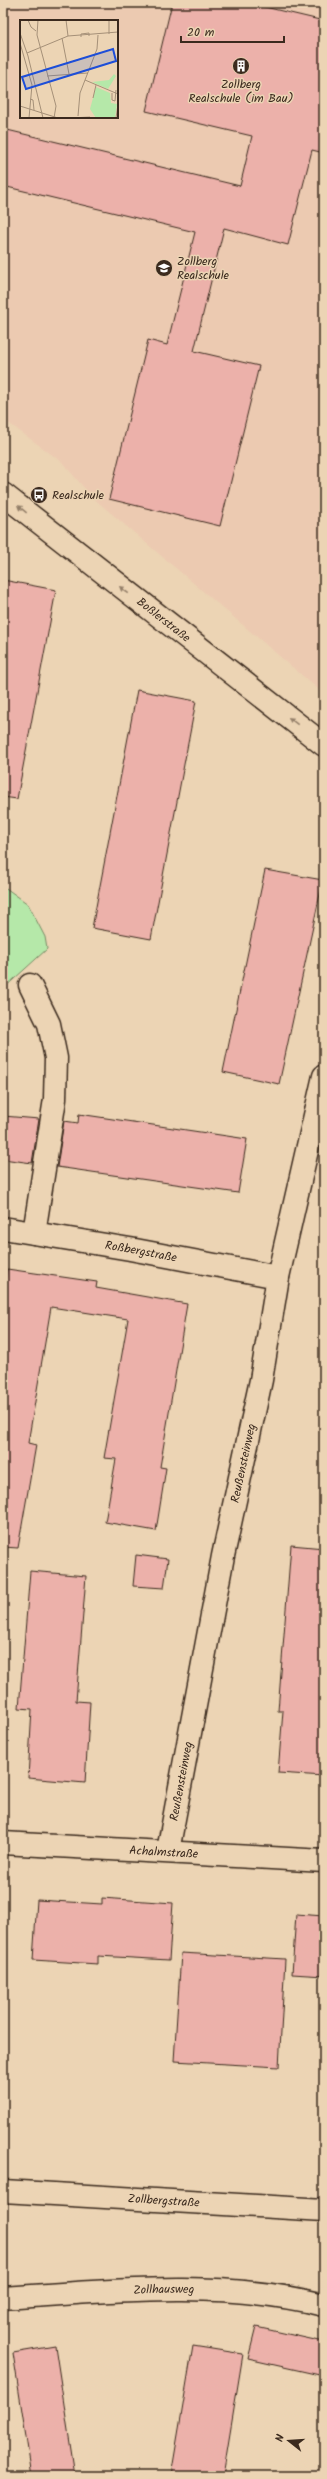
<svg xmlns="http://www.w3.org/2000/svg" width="327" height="2479" viewBox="0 0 327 2479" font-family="Kalam,sans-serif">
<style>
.built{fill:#eccab1;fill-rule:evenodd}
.green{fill:#b5e8a9;stroke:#788964}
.building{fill:#ecb1aa;stroke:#3b2a1e}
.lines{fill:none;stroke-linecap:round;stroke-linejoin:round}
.minor-casing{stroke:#3b2a1e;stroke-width:25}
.major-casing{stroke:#3b2a1e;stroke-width:25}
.minor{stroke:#ecd4b4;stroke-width:22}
.major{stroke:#ecd4b4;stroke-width:22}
.oneway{fill:#947f69}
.labels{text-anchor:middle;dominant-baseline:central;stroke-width:3;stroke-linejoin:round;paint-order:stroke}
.poi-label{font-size:12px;fill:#3b2a1e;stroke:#ecd4b4;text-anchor:start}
.street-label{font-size:12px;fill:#3b2a1e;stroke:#ecd4b4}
.inset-road{fill:none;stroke:#a59078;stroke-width:1}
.view{fill:#1d4ed8;fill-opacity:0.15;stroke:#1d4ed8;stroke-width:2}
.inset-edge{fill:none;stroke:#3b2a1e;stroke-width:2}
</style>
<rect width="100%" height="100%" fill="#ecd4b4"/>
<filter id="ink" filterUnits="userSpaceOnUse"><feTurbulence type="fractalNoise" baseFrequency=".025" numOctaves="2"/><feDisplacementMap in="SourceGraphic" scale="8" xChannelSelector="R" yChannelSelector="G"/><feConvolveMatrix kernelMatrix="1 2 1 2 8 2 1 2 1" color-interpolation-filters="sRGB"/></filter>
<g filter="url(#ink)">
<!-- built -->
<path class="built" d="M3,3H324V694L92,497L62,462L3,419ZM21,21H117V117H21Z"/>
<!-- green -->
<polygon class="green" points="3,886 28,904 45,937 47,949 3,989"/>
<!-- building -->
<g class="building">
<polygon points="172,3 248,3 324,21 324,153 312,150 288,245 224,228 194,351 259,366 220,526 109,499 148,340 167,345 195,232 3,186 3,129 240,186 252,136 146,111"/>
<polygon points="3,580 56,590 17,799 3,797"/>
<polygon points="137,690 196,701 151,939 92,928"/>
<polygon points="265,870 323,880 279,1084 223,1072"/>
<polygon points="79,1114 247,1139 238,1193 57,1167 64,1121 78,1123"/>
<polygon points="3,1116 39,1119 32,1163 3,1159"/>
<polygon points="7,1269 97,1282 96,1288 187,1304 160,1467 166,1468 156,1531 105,1522 116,1459 104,1458 128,1319 51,1307 28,1443 36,1445 18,1548 3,1547 3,1298"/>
<polygon points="291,1545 324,1548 324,1776 278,1773 283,1711 278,1711"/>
<polygon points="136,1555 168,1559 164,1588 133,1586"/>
<polygon points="30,1571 86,1576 76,1701 90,1702 85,1783 28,1778 32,1709 19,1708"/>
<polygon points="102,1898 173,1903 169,1960 98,1956 98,1964 33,1960 37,1900 102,1904"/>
<polygon points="296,1914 324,1916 324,1976 292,1974"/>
<polygon points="181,1953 285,1959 279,2067 174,2061"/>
<polygon points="256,2327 324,2342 324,2376 248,2359"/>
<polygon points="55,2346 75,2476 32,2476 13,2353"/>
<polygon points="193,2346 243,2354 223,2476 171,2476"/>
</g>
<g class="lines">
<!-- minor casing -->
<g class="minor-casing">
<g id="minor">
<path id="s1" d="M3,494L324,745"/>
<polyline points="30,985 49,1024 56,1058 55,1099 34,1233"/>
<path id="s2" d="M3,1228L130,1249L278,1277"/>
<path id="s3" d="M3,1843L324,1861"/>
<path id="s4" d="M168,1851L223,1556L261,1380L278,1277L324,1076"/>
<path id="s5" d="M3,2298C110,2291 219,2279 324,2305"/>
</g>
</g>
<!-- major casing -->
<g class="major-casing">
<g id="major">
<path id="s6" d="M3,2191L324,2210"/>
</g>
</g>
<!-- minor -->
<use href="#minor" class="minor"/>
<!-- major -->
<use href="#major" class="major"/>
</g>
<!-- one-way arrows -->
<defs><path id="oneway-solid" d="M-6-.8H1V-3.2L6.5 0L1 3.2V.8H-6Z"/></defs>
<g class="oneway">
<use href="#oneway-solid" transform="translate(22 509) rotate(-141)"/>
<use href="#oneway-solid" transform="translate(124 590) rotate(-142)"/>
<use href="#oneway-solid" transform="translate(293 721) rotate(-142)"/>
</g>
</g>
<!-- icons -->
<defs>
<g id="building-disc" transform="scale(0.9)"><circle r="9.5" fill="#3b2a1e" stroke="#ecd4b4"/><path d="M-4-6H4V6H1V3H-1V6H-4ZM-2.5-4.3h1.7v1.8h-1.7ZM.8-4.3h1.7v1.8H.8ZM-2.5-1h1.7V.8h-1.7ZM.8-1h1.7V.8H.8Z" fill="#fff"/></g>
<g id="school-disc" transform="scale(0.9)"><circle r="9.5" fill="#3b2a1e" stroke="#ecd4b4"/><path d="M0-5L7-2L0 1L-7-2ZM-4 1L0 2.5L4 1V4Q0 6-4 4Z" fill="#fff"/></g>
<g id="bus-disc" transform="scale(0.9)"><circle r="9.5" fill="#3b2a1e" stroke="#ecd4b4"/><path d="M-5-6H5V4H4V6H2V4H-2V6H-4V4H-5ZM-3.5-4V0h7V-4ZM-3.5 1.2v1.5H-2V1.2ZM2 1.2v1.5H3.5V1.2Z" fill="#fff"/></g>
</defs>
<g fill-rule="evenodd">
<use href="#building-disc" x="241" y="66"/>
<use href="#school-disc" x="164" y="268"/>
<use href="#bus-disc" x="39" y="495"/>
</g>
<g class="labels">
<!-- poi labels -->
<g class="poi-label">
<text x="241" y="84" text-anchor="middle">Zollberg<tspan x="241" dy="14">Realschule (im Bau)</tspan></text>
<text x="177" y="261">Zollberg<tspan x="177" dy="14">Realschule</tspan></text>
<text x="52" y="495">Realschule</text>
</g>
<!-- street labels -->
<g class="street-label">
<text stroke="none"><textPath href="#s1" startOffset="204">Boßlerstraße</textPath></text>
<text stroke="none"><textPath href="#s2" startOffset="140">Roßbergstraße</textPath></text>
<text stroke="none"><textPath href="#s4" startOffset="395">Reußensteinweg</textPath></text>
<text stroke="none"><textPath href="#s4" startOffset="71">Reußensteinweg</textPath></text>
<text stroke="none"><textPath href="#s3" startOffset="161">Achalmstraße</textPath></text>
<text stroke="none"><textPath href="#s6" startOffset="161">Zollbergstraße</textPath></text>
<text stroke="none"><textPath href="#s5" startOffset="161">Zollhausweg</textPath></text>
</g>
</g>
<!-- overview -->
<g transform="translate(20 20)">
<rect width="98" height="98" fill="#ecd4b4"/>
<path d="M94,54L96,56L88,69L72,62L89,60ZM76,67L90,73L91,83L97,84L95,98H76L70,89Z" fill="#b5e8a9"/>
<path class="inset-road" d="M8,0L11,7L16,11M18,0L17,15L36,86L34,98M46,0L48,16M89,0V14M0,13L8,36L23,98M48,16L98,12M61,17V14L69,13V16M42,18L49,54M0,23L12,65L9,98M7,33L48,16M27,56L68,53M65,60L98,74M92,73V80L95,81L96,70M73,78L76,65M10,79L13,80L14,90M0,86L38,98M58,96L60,73L77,29L78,15M50,98L70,97M96,98L98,84"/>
<path class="view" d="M93,29L96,41L6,69L2,57Z"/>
<rect width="98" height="98" class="inset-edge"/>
</g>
<!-- margin -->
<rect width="327" height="2479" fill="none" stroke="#ecd4b4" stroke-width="16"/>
<rect x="8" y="8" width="311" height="2463" fill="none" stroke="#3b2a1e" stroke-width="1.5" filter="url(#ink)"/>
<!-- north arrow -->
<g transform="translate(289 2441) rotate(287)" stroke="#ecd4b4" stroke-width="3" paint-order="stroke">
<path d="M0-3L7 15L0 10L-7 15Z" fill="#3b2a1e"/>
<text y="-6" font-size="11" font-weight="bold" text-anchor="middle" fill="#3b2a1e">N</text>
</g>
<!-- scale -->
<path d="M181 36v6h103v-6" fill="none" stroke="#3b2a1e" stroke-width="2"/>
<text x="187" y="36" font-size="12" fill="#3b2a1e" stroke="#ecd4b4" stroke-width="3" paint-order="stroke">20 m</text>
</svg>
